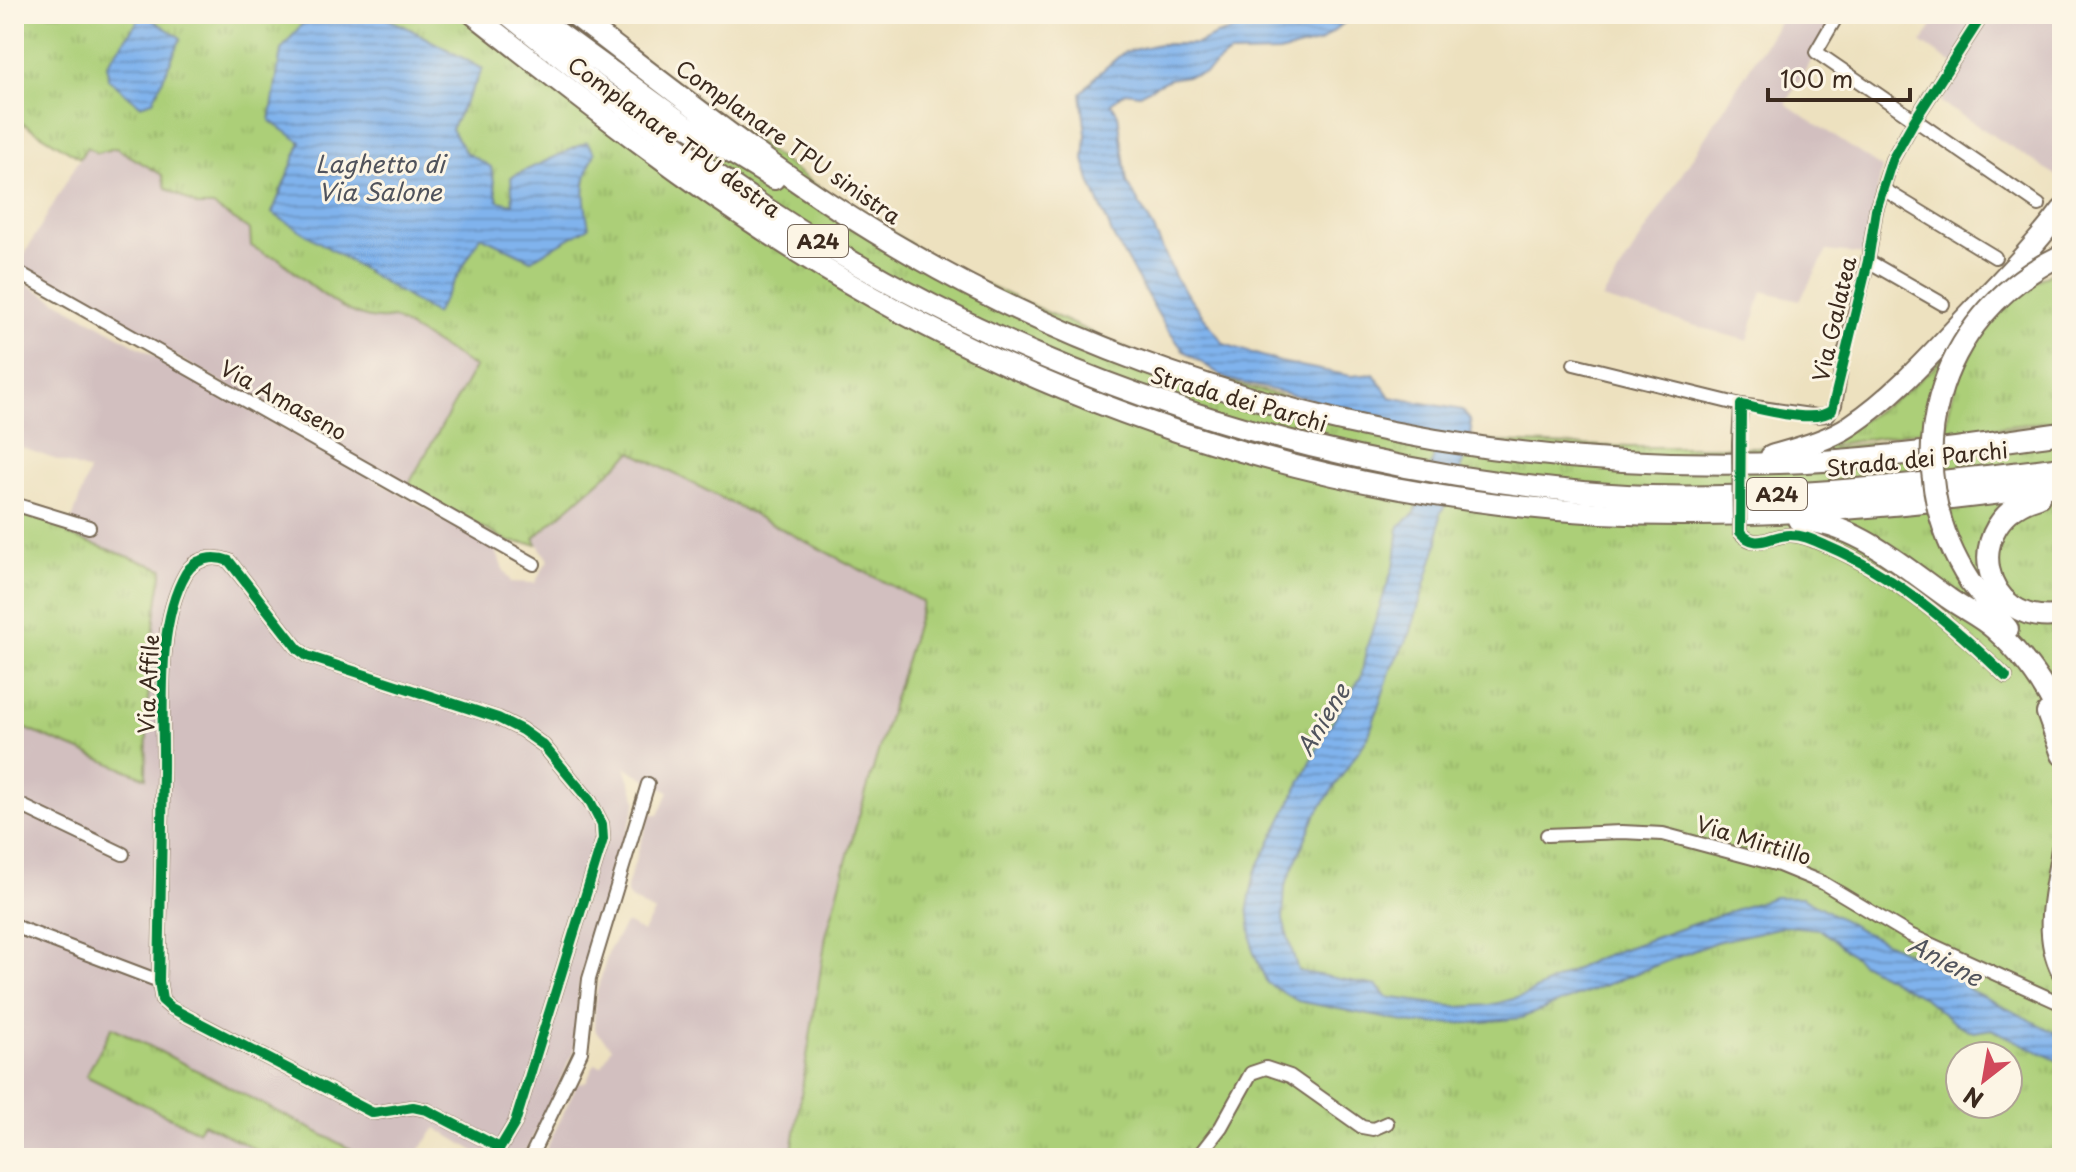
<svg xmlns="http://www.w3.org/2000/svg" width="2076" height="1172" viewBox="0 0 2076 1172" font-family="'Playpen Sans',sans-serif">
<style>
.industrial{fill:#d2bfbf}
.grass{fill:url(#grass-tufts);stroke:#747c4b;stroke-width:2;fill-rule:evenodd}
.water{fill:url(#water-rules);stroke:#5e6e86;stroke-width:2}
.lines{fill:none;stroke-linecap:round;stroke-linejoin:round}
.minor-casing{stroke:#796a56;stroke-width:16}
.highway-casing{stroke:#796a56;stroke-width:24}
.minor{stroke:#fff;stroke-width:12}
.highway{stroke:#fff;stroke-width:20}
.minor-bridge-casing{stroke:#796a56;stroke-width:16;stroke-linecap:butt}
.highway-bridge-casing{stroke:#796a56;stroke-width:24;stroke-linecap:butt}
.minor-bridge{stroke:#fff;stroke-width:12}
.highway-bridge{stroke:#fff;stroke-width:20}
.cycleway-casing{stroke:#fcf5e5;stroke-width:15}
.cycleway{stroke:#00873e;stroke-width:10}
.labels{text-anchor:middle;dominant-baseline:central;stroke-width:6;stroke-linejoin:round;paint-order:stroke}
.shield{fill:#fcf5e5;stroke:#75675a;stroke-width:2}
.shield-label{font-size:20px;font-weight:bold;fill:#3b2a1e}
.street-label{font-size:22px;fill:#3b2a1e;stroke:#fcf5e5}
.water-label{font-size:24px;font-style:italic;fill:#50535c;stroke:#fcf5e5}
</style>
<defs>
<pattern id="grass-tufts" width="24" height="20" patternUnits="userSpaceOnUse" patternTransform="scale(2)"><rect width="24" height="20" fill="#accf78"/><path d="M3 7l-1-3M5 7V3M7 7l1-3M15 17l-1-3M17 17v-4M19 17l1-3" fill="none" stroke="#95b267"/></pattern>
<pattern id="water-rules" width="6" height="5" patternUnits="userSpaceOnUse" patternTransform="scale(2)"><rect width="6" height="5" fill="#80b3ed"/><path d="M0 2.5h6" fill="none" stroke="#6a92bf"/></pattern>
</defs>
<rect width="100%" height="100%" fill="#fcf5e5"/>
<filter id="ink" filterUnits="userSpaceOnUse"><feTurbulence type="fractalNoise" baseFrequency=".0125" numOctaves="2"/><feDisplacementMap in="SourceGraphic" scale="16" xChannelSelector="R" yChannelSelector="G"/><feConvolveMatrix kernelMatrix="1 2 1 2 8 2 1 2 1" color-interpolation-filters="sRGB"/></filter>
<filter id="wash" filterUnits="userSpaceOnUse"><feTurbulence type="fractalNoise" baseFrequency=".006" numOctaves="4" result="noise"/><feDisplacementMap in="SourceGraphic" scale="32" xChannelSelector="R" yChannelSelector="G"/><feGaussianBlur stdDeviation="1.8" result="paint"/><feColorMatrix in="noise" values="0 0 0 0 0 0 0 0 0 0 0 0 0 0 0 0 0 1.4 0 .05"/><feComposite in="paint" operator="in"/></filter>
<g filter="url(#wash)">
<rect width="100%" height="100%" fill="#ede1bf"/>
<!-- industrial -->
<g class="industrial">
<polygon points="1784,14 1821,14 1834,21 1786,104 1882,168 1865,255 1827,251 1800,300 1762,291 1748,341 1602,299"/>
<polygon points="1939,14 2062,14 2062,179 1940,102 1963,71 1922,43"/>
<polygon points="87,146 97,153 116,148 162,175 198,205 213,206 250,230 267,255 278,258 335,304 392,318 475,367 407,487 17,267"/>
<polygon points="14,277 495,547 502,567 511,582 535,583 548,560 534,538 577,500 630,445 923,602 855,829 826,936 791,1158 542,1158 577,1084 586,1082 595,1064 602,1066 612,1047 596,1032 594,1022 596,994 609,950 626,923 643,932 654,912 631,899 627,895 627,887 650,813 658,815 669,792 625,767 637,801 580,979 574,1052 523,1158 486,1158 436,1128 413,1158 368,1158 112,1027 199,1130 202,1122 273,1158 14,1158 14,724 146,778 147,675 154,616 163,569 67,535 89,471 14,445"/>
</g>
<!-- grass -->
<g class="grass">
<path d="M14,14H581L817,186L951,269L1139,354L1224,381L1420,432L1495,442L1628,447H1838L2062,423V1158H791L826,936L855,829L923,602L632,452L534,538L537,544L509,542L407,487L475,367L393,318C352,327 307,282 278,258L267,255L251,246L250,230L213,206H198L166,188L162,175L116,148L97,153L87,147L80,158L14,118ZM1960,1056H2008V1104H1960Z"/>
<path d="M2062,267V420L1946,433C1949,365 2002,295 2062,267Z"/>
<polygon points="1963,332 1927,430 1824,446 1904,393 1933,368"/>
<path d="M14,504L71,522L68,535L163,569C149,641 147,705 146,778L14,724Z"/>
<polygon points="112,1027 368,1158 273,1158 203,1123 198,1131 86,1076"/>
</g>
<!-- water -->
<g class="water">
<polygon points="143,14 181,38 153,101 140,105 108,79 107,64"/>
<path d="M310,14H377L406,27L483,69L451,129L465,152L491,167L498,201L513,204L511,177L587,142L595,153C581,182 583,196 589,227L531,260L481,236L435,314L272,213L301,142L270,121L281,50Z"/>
<polygon points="1291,14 1355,14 1320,42 1279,53 1229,54 1205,73 1169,79 1139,94 1126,92 1111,103 1118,114 1127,182 1154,229 1176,279 1224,344 1280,362 1351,376 1374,374 1390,397 1462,410 1470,420 1472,437 1450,497 1440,514 1438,542 1410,634 1392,666 1369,735 1315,816 1285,886 1283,920 1298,971 1377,986 1386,997 1458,1007 1491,1005 1524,996 1595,959 1719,915 1774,897 1802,897 1866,933 1955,975 1970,990 2062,1036 2062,1063 1992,1029 1973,1032 1953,1022 1923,997 1861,963 1820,929 1786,926 1716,942 1521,1018 1473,1023 1415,1024 1298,1001 1267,983 1253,951 1248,907 1255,872 1327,730 1361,677 1367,646 1395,561 1399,526 1415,513 1439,441 1379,423 1347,408 1227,379 1184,351 1165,326 1113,236 1090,181 1084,160 1086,134 1081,93 1097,75 1124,52 1159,44 1197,44 1216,35"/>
</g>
</g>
<g filter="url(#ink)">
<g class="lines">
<!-- minor casing -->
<g class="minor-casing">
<g id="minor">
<polyline points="1834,21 1816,52 2039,205"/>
<polyline points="1883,189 1995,257"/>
<polyline points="1868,261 1943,304"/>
<polyline points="14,270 534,564"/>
<polyline points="1574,364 1741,405"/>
<polyline points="1739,444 1741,405 1817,416 1828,415 1835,405 1843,359 1868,261 1876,210 1892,160 1914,121 1983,14"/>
<polyline points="14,504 89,527"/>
<path d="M1740,532C1757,552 1771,534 1791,535C1804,535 1815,541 1827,546C1895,575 1954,626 2006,677"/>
<polyline points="14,802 123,854"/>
<polyline points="1547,835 1622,832 1663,834 1779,865 1823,883 1910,935 2062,1004"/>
<polyline points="14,926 159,981"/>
<path d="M494,1158L515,1123L603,839L602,824L590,801L543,745L522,730L498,718L307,656L298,649L229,561C214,555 195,558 186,573C155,626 164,713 163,772C161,842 160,912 159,981L162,1000L171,1008L373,1113L413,1107L427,1110L500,1148"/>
<polyline points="530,1158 581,1052 589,979 648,784"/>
<polyline points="1197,1158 1221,1127 1251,1073 1266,1068 1290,1076 1362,1127 1373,1129 1387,1123"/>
</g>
</g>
<!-- highway casing -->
<g class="highway-casing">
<g id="highway">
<path d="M473,14C586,103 699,192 822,267C1082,425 1388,517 1692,515C1816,515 1939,502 2062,485"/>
<path d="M507,14C611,98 718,182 834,251C1026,365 1237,440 1457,476C1521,486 1586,494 1650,496C1789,499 1925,484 2062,467"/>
<polyline points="533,14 684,124 774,179"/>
<path d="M573,14C682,97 789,184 908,252C1178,409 1494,476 1806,462C1892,458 1977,445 2062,433"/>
<path d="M1771,456C1798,448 1827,441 1851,425C1897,394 1934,351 1972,311C2003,278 2035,246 2062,210"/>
<path d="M2039,497C1958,519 1980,630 2062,615"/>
<path d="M1798,520C1858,524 1902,566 1948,598C1963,609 1981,617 1994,629C2023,655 2047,688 2062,723"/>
<polyline points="1970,582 2008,629"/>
<polyline points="2047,713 2062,755"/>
<path d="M2062,849C2056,890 2042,932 2062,971"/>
</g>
</g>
<!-- minor -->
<use href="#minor" class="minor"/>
<!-- highway -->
<use href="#highway" class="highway"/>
<!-- minor-bridge casing -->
<g class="minor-bridge-casing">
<polyline id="minor-bridge" points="1739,444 1740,532"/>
</g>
<!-- highway-bridge casing -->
<g class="highway-bridge-casing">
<path id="highway-bridge" d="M1970,582C1894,465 1934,316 2062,255"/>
</g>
<!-- minor-bridge -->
<use href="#minor-bridge" class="minor-bridge"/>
<!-- highway-bridge -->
<use href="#highway-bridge" class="highway-bridge"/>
<!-- cycleway casing -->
<g class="cycleway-casing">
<g id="cycleway">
<path d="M1983,14L1914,121L1892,160L1876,210L1868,261L1832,410C1816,425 1762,409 1741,405L1740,532C1757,552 1771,534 1791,535C1804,535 1815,541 1827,546C1895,575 1954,626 2006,677"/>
<path d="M494,1158L515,1123L603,839L602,824L590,801L543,745L522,730L498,718L307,656L298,649L229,561C214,555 195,558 186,573C155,626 164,713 163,772C161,842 160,912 159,981L162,1000L171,1008L373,1113L413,1107L427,1110L500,1148"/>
</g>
</g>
<!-- cycleway -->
<use href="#cycleway" class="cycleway"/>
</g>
</g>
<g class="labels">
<!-- shield labels -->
<g class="shield">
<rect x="788" y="225" width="60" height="32" rx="6"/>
<rect x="1747" y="478" width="60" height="32" rx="6"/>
</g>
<g class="shield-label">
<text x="818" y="241">A24</text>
<text x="1777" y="494">A24</text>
</g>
<!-- street labels -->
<g class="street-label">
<text transform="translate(675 136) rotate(36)">Complanare TPU destra</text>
<text transform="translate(789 141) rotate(35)">Complanare TPU sinistra</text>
<text transform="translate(1833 319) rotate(-77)">Via Galatea</text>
<text transform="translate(1239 398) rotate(16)">Strada dei Parchi</text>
<text transform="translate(284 399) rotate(29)">Via Amaseno</text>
<text transform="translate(1917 458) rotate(-6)">Strada dei Parchi</text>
<text transform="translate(147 684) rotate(-87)">Via Affile</text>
<text transform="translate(1754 839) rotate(17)">Via Mirtillo</text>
</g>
<!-- water labels -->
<g class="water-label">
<text x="380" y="163">Laghetto di<tspan x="380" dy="28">Via Salone</tspan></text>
<text transform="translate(1322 719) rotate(-59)">Aniene</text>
<text transform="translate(1946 960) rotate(28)">Aniene</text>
</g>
</g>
<!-- margin -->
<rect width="2076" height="1172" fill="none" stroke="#fcf5e5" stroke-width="48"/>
<!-- north arrow -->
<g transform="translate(1984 1080) rotate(211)"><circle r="38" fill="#fcf5e5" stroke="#afa495" stroke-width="2"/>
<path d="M0-6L14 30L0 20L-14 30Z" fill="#d1495b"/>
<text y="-12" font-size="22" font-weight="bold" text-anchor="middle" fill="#3b2a1e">N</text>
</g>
<!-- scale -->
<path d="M1768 88v12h142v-12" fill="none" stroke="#3b2a1e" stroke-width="4"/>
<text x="1780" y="88" font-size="24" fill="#3b2a1e" stroke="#fcf5e5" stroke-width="6" paint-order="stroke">100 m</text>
</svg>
